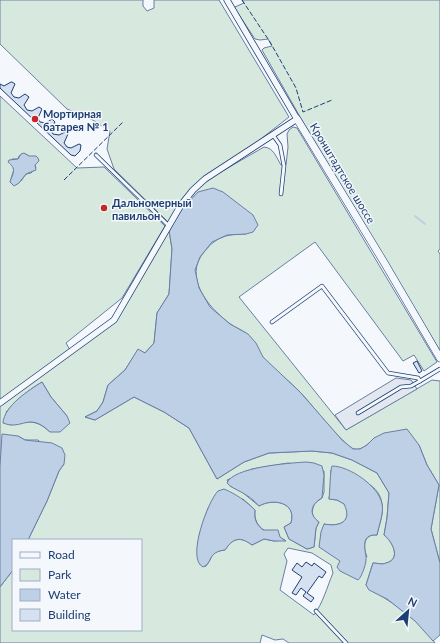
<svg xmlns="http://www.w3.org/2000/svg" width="440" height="643" viewBox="0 0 440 643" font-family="Lato,sans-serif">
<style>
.green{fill:#d7e8df;stroke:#687fa3;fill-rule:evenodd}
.parking{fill:#e3e8f0;stroke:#687fa3}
.water{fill:#bed0e5;stroke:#687fa3}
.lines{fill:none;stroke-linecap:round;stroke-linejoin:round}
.stream{stroke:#bed0e5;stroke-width:2}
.building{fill:#d5e0f0;stroke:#1d3f73}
.service-casing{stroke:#1d3f73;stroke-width:4.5}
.minor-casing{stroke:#1d3f73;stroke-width:7}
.tertiary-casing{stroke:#1d3f73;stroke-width:8}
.service{stroke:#f4f7fb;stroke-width:3}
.minor{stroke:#f4f7fb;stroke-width:5.5}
.tertiary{stroke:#f4f7fb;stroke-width:7}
.fence{stroke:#1d3f73;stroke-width:1;stroke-dasharray:5 2;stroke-linecap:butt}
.poi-dot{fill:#c62828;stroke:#f4f7fb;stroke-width:1.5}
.labels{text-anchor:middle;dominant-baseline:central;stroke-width:3;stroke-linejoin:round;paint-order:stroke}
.poi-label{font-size:11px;font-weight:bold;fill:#1d3f73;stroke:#f4f7fb;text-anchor:start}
.street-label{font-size:11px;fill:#1d3f73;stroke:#f4f7fb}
</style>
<rect width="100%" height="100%" fill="#f4f7fb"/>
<!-- green -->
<g class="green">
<polygon points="0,0 143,0 143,6 147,11 154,8 154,0 219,0 289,117 257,142 203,178 168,222 114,169 107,149 110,131 91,119 67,109 0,44"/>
<polygon points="242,0 440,0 440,249 438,251 440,254 440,351 299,115 262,50 264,48 272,46 268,39 260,40 255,39 235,9 235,7 244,3"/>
<path d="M0,96L77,168L104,167L165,226L122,298L66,343L70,350L115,321L169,230L172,249L169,294L157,313L154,343L145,353L138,350L125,370L108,385L103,402L97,411L85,417L95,420L134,397L164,412L189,428L217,479L244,462L269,453L312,451L332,453L352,460L377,473L389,493L387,518L384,535C392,541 402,559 386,563C382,565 377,563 373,563L366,585C371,592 379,594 386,599C401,608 426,628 435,643H289L283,639L275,640L262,635L260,643H0V587L13,570V630H141V540H28L47,501L59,471L64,464L38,440H25L18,436L0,466ZM26,154L37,163L35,165L36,168L31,173L26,174L21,181L10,182L14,169L12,159H18L19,156ZM42,382L51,397L67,416L50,432C36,419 28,421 10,425L6,412C17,400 28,390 42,382ZM288,463L324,471V492L322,498L315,503C311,511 311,517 319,522L316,528L314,547L307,549L289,539L284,527L291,523C297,502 273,498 259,506L242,492L230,486L227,480L252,469ZM331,470C349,476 379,480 382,504C384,513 379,525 377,535C363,534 363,547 367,557L324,524C339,527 353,522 345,504L337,500L329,499L331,483ZM243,499L255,510C253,530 270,533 285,540L274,541L264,539L252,545C240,536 233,538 225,550C208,552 214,558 205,567L198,544L200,533L208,508ZM288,548L312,553L331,565L333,573C327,587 323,603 314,615L280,590L287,561L284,554Z"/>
<path d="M293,127L297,128L437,362L424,371L414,355L403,361L315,242L239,297L346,430L432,380L440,381V563L431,529L439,485L427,465L419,445L374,438C369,443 362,451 354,449C344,446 311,404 302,394C290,381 275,371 264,359C258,352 257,344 249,336C244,330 235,328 229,323C208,307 183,277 204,252C216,237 226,234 246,234L188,202L182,209L181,208L194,191L207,180L264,147C274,148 276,157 281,165H286L288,147L287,134L289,130Z"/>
</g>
<!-- parking -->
<polygon class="parking" points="396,378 411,380 417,389 346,430 335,415"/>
<!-- water -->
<g class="water">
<path d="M24,153L29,156H36L38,158L39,161L35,165L36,170L26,174L19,183L14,186L10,182C13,173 17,169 8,162L9,160L18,159L21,154Z"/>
<path d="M213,188L223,192L253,215L258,225L253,232L246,234L227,235L212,242L200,257L195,270L199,288L210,307L230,324L248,334L256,343L263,357L300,392L342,440L353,449H360L367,445L374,438L384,433L407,429L419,445L427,465L439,485L431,529L440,563V635L433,641L415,621L387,599L369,590L366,585L373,563C377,563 382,565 386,563C402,559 392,541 384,535L387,518L389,493L377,473L352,460L332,453L312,451L269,453L244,462L217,479L189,428L164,412L134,397L95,420L85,417L97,411L103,402L108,385L125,370L138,349L145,353L154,343L157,313L169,294L172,249L169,230L182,209L198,192Z"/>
<path d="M42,382L51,397L67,416L70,423L60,432H50C28,411 23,431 3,423C4,406 29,390 42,382Z"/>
<polygon points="2,434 18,436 25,440 52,443 62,448 65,455 64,464 59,471 47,501 28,540 13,540 13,570 0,587 0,466"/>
<path d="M306,462L314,463L322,466L324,475L322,498C311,504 308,514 319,522L316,528L314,547L307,549L289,539L284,527L291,523C297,502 273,498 259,506C254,500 247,495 241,492C236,489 230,487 227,483C233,467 290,463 306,462Z"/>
<path d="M332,466C349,466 379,486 382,504C384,513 379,525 377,535C362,534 364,546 366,556C367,562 362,577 358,580L340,571L337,567L340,561L319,547L321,532L324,524C339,527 353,522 344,504L337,500L329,499C330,491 330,471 332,466Z"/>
<path d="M224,489C236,494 246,501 255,510C254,519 256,524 263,530H278L280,537L286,541H274L264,539L252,545C240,536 233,538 225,550C207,552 213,563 203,567C186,559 208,501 218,491Z"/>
</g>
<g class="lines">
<!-- stream -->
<polyline class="stream" points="415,216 425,224"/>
</g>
<!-- building -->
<g class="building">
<polygon points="11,82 12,82 15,84 11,93 14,97 19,98 25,94 29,97 24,105 27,110 32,111 39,107 42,109 38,118 40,122 46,123 52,119 55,122 51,130 53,134 59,135 65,132 68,134 64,143 67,147 71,148 79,144 81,145 80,151 75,156 71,155 0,88 0,84 4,86"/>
<polygon points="417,361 422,371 419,373 413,363"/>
<polygon points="306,562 312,566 314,563 326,572 322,578 319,576 307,593 314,598 311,602 303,596 306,592 301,588 296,595 292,593 302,577 292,570 297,563 302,567"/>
</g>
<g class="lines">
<!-- service casing -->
<g class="service-casing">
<g id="service">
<polyline points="273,135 280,145 284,166 281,194"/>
<polyline points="96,155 169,226"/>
<polyline points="272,322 322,286 388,373 418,378 420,381 440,369"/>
<polyline points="358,413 401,387 411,386 420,381"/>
<polyline points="316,611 346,643"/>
</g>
</g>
<!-- minor casing -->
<g class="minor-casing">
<polyline id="minor" points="0,403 114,320 181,205 193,190 205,179 297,119 227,0"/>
</g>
<!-- tertiary casing -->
<g class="tertiary-casing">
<polyline id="tertiary" points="297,119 385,264 440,358"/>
</g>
<!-- service -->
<use href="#service" class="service"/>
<!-- minor -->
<use href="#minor" class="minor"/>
<!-- tertiary -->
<use href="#tertiary" class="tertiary"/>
<!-- fence -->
<g class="fence">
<polyline points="242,0 270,42 296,88 303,112 332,100"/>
<polyline points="64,180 123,122"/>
</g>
</g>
<!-- markers -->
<g class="poi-dot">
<circle cx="35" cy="119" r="4"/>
<circle cx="104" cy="208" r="4"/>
</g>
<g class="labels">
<!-- poi labels -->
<g class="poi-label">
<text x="43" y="113">Мортирная<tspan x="43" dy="13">батарея № 1</tspan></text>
<text x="112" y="202">Дальномерный<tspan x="112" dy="13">павильон</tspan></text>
</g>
<!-- street labels -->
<g class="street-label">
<text transform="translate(343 173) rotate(59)">Кронштадтское шоссе</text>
</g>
</g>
<!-- legend -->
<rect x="12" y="539" width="130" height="92" fill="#f4f7fb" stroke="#9eadc5"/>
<rect x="20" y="552" width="20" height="6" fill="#f4f7fb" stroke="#9eadc5"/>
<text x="48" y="559" font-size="12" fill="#1d3f73">Road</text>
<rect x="20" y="569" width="20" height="12" fill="#d7e8df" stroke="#9eadc5"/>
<text x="48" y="579" font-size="12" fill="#1d3f73">Park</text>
<rect x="20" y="589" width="20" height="12" fill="#bed0e5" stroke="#9eadc5"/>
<text x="48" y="599" font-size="12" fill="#1d3f73">Water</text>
<rect x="20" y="609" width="20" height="12" fill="#d5e0f0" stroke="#9eadc5"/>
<text x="48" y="619" font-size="12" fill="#1d3f73">Building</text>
<!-- north arrow -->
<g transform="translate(408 611) rotate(27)" stroke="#f4f7fb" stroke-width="3" paint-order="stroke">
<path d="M0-3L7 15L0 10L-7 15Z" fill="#1d3f73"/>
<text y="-6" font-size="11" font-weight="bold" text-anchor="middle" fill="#1d3f73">N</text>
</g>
</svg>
